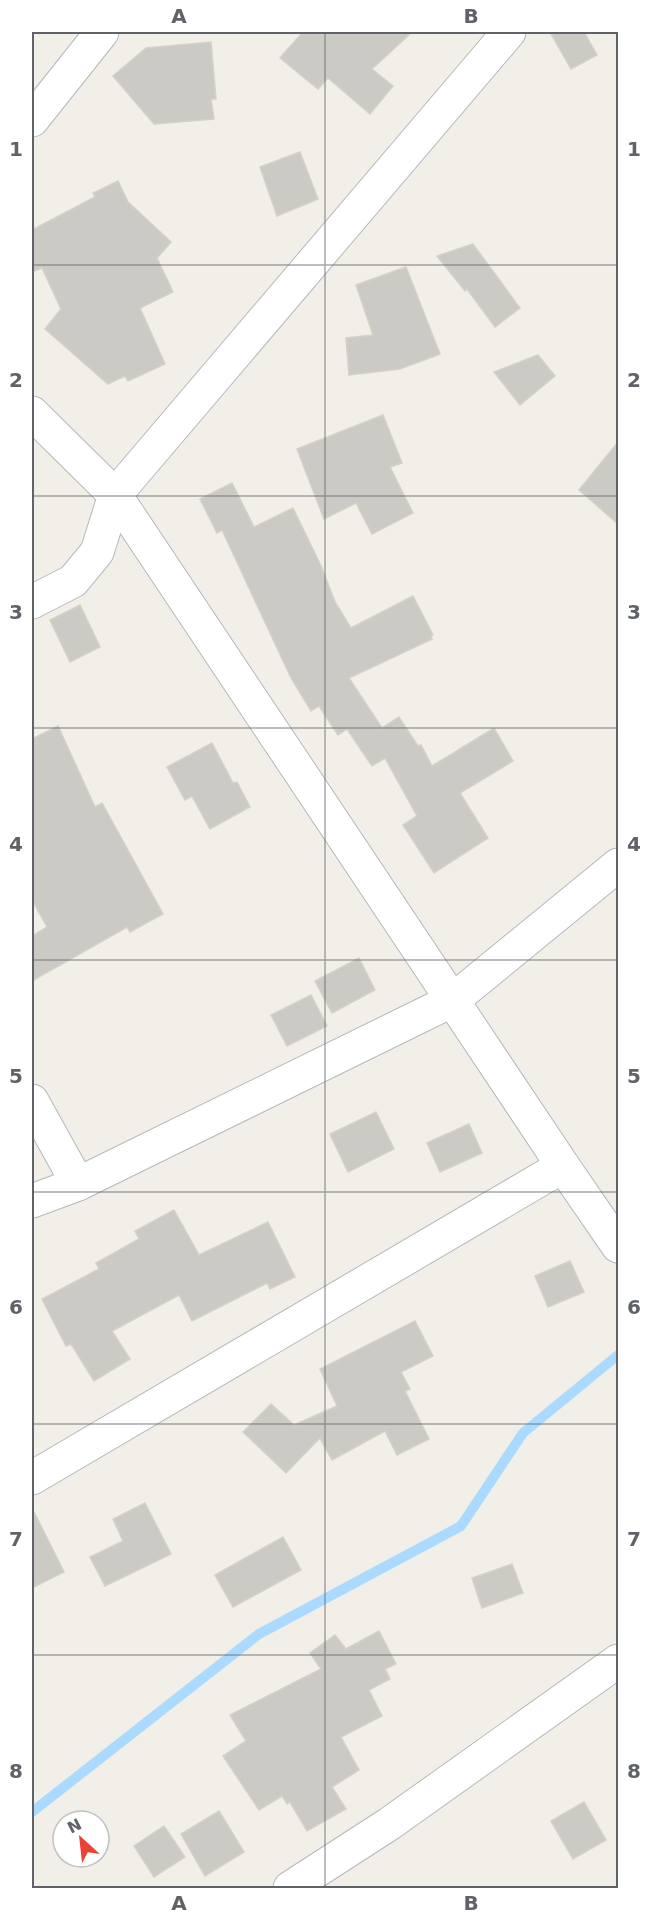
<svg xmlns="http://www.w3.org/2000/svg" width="650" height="1920" viewBox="0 0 650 1920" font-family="'DejaVu Sans',sans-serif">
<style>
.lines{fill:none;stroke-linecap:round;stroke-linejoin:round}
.stream{stroke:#aadaff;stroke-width:10}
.building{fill:#cccac5;stroke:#d6d1c6;stroke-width:1.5}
.minor-casing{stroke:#b5b8bc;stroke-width:35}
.minor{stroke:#fff;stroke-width:33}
.grid{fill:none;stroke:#5f6368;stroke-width:1.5;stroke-opacity:0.55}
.neatline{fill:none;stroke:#5f6368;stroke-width:2}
.grid-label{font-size:20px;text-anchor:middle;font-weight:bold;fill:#5f6368}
</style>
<rect width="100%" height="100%" fill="#f1efe8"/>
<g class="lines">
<!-- stream -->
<polyline class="stream" points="32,1812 259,1634 461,1526 523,1433 618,1355"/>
</g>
<!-- building -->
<g class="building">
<polygon points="303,32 412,32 372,69 393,86 370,114 328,78 318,89 280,58"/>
<polygon points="550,32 584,32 597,55 571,69"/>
<polygon points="211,42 216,99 211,99 214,119 154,124 113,76 146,48"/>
<polygon points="300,152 318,199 277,216 260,167"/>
<polygon points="118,181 128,202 171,242 157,258 173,292 140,308 165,364 128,381 125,376 108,384 45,329 61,309 42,268 32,272 32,230 95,197 93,193"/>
<polygon points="473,244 520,308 495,327 467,289 465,291 437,256"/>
<polygon points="406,267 440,354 400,369 349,375 346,338 373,335 356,285"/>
<polygon points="538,355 555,376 520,405 494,372"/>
<polygon points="383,415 402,463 390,467 413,513 372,534 356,503 324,519 297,449"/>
<polygon points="618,442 618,524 579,490"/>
<polygon points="232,483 254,527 293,508 322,568 335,602 351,628 413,596 433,635 431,636 432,639 349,678 382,728 399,717 418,746 421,745 432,766 494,728 513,761 460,793 488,838 434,873 403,825 417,816 385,758 372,766 347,729 338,735 319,706 311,711 291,678 222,530 217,533 200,499"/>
<polygon points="80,605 100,647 70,662 50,620"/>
<polygon points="58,726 95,807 102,803 163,914 130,932 127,927 32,981 32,936 47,927 32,900 32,739"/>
<polygon points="212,743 233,783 237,782 250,807 210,829 192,796 185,800 167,767"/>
<polygon points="359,958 375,990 332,1013 315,981"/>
<polygon points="311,995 327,1026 287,1046 271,1015"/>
<polygon points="376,1112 394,1149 348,1172 330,1134"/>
<polygon points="469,1124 482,1153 440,1172 427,1143"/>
<polygon points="174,1210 199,1255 268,1222 295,1277 270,1289 267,1283 192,1321 179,1295 112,1331 130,1359 94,1381 71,1344 66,1346 42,1299 99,1269 96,1263 139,1239 135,1231"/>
<polygon points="570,1261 584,1292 548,1307 535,1276"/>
<polygon points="415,1321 433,1356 401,1372 410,1389 405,1391 429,1439 397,1455 385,1431 332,1460 320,1438 286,1473 243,1432 271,1404 294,1425 337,1406 320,1369"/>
<polygon points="145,1503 171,1554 105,1586 90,1557 123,1541 113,1519"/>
<polygon points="32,1508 64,1572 32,1588"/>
<polygon points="283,1537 301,1570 233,1607 215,1575"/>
<polygon points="512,1564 523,1593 482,1608 472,1578"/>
<polygon points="379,1631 396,1664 385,1669 390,1679 369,1690 382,1716 341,1737 359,1770 332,1787 346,1809 307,1831 290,1802 287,1804 282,1796 259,1810 223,1756 246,1741 230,1715 321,1669 310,1653 335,1635 346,1649"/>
<polygon points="584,1802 606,1840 573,1859 551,1821"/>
<polygon points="219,1811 244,1852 205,1876 181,1834"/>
<polygon points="164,1826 185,1857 154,1877 134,1846"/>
</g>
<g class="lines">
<!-- minor casing -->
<g class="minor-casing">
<g id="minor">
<polyline points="32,120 102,32"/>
<polyline points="32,413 115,495 563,1166 618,1246"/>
<polyline points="32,602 73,581 97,552 115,495 509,32"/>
<polyline points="32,1101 78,1184"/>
<polyline points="32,1201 78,1184 453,1000 618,865"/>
<polyline points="32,1478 563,1166"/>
<polyline points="290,1888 389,1824 618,1661"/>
</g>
</g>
<!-- minor -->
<use href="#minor" class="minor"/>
</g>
<!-- grid -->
<path class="grid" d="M325,32V1888M32,265H618M32,496H618M32,728H618M32,960H618M32,1192H618M32,1424H618M32,1655H618"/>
<!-- border -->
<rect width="650" height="1920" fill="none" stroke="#ffffff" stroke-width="66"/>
<!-- north arrow -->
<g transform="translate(81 1839) rotate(333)"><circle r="28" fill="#ffffff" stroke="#bfc1c3" stroke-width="1.5"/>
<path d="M0-4.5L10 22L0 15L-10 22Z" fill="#ea4335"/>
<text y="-9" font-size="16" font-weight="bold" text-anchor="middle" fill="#5f6368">N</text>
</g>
<rect x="33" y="33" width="584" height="1854" class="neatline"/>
<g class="grid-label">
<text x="179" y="23">A</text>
<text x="471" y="23">B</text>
<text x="16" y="156">1</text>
<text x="634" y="156">1</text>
<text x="16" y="387">2</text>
<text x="634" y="387">2</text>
<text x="16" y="619">3</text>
<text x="634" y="619">3</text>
<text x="16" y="851">4</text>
<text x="634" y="851">4</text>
<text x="16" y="1083">5</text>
<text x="634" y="1083">5</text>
<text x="16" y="1314">6</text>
<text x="634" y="1314">6</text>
<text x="16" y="1546">7</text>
<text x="634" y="1546">7</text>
<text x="16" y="1778">8</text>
<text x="634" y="1778">8</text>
<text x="179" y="1910">A</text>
<text x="471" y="1910">B</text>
</g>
</svg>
